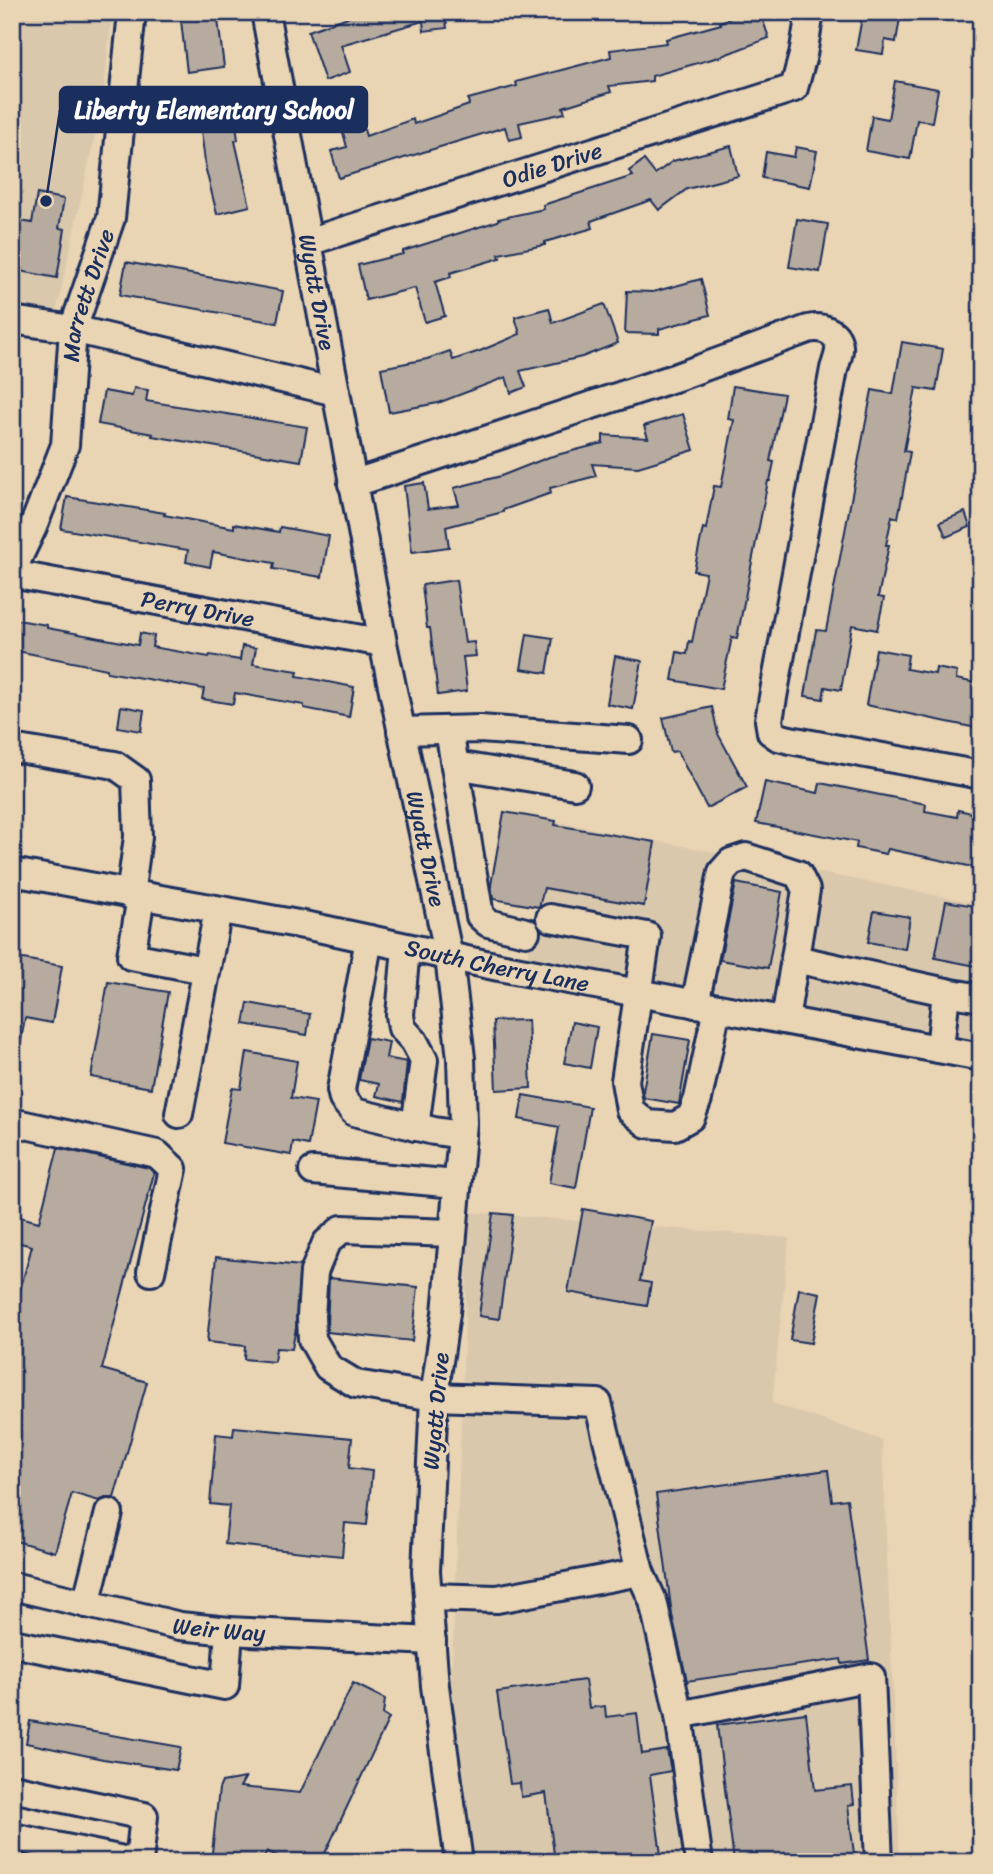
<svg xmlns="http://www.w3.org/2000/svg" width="993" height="1874" viewBox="0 0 993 1874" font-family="Sriracha,sans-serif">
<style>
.built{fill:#dac8ad}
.building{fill:#b6ab9e;stroke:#1b2f5e;stroke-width:2}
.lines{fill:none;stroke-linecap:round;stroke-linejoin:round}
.minor-casing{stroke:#1b2f5e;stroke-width:32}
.minor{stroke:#e9d4b3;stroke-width:26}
.labels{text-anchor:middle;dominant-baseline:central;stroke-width:6;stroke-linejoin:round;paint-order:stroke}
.street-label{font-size:23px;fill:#1b2f5e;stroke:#e9d4b3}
.leader{fill:none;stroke:#1b2f5e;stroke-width:2.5}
.callout-dot{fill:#1b2f5e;stroke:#e9d4b3;stroke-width:2.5}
.callout{fill:#1b2f5e;stroke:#1b2f5e;stroke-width:2.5}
.callout-label{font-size:24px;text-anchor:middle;font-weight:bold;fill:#fff}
</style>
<rect width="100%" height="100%" fill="#e9d4b3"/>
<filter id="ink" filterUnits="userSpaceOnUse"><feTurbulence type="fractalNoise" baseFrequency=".0143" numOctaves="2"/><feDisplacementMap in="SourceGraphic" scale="14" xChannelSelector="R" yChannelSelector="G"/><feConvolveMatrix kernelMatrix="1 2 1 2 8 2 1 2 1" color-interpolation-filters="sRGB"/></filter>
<g filter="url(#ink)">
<!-- built -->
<g class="built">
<polygon points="12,12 112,12 103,98 56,313 12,304"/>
<polygon points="553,821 981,904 981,1047 526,964"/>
<polygon points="469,1212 789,1238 772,1403 882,1440 900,1862 476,1862 451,1692"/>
</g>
<!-- building -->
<g class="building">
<polygon points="180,12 217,12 224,67 187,72"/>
<polygon points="347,12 445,12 447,28 424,31 423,21 341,45 350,72 325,81 308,31 348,17"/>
<polygon points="746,12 760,12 769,38 719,57 652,76 652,81 609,86 611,92 563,107 565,113 519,123 522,137 509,140 505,127 339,178 331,151 347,147 339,118 359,113 366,136 413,119 414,124 469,105 468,99 517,86 516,82 611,57 610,50 667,43 666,39 721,24 720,22"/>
<polygon points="863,12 901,12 896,42 885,40 883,54 856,50"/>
<polygon points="895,81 938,89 932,122 917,120 910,159 866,151 872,116 888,119"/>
<polygon points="232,94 238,140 235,141 250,206 217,214 206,170 197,99"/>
<polygon points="731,146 738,176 687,189 659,210 651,200 591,221 593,228 545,242 545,245 499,254 500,258 450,273 451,277 435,282 445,316 425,322 415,288 366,300 358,265 403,254 403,251 498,221 498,219 544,209 543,205 633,176 629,171 644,160 655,174 673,161"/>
<polygon points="796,147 817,151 810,187 762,178 766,152 794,157"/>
<polygon points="37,194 64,199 59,228 65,229 57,278 20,271 22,257 12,255 15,220 32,223"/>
<polygon points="797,219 828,224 820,272 789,267"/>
<polygon points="126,262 283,291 277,323 120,295"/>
<polygon points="701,279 710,315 659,329 659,334 625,333 627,291 653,292"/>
<polygon points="604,304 618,343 582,357 520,371 526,387 511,393 506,377 438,403 389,412 381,368 427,359 450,351 453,360 480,351 520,334 515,317 549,308 553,323"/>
<polygon points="902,342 943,349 936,391 916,388 904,451 910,452 902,497 898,518 892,516 886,545 889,545 878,597 884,598 877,630 852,625 841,690 825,687 823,699 805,696 816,630 826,631 872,390 893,394"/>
<polygon points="733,386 784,394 770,461 774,462 770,481 768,481 737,638 732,637 721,689 672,680 677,652 687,654 689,641 692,642 706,573 694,571 703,528 706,529 714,486 721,487 734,420 728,419"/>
<polygon points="134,388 148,390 146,401 307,427 301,461 152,436 153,434 98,424 104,391 132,396"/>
<polygon points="683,414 694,450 638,467 592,464 596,476 550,488 551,493 503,510 503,512 446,527 449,547 412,552 404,486 424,483 428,509 459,505 454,488 501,476 549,457 603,443 603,435 648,438 644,426"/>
<polygon points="67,497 165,513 164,515 234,528 234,524 279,532 280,527 329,536 322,577 273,569 274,563 213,552 210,567 186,562 188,550 61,529"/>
<polygon points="965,512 970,527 946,537 940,522"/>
<polygon points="456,580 465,643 474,642 476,656 463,657 467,691 438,695 430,628 427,628 422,585"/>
<polygon points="12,619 47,625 47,628 138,645 140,633 154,636 152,647 209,657 210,655 240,660 242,646 256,648 253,664 298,671 297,676 354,687 349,717 304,708 304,705 235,693 233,704 202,699 204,689 107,672 107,669 12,650"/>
<polygon points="527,634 553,638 547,673 521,669"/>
<polygon points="876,649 908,655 906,669 935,674 936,668 957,672 956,679 981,684 981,729 866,705"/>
<polygon points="615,656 642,661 633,709 607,704"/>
<polygon points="121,706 144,710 141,731 118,727"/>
<polygon points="712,707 718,734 747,787 707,808 677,751 671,752 663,718"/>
<polygon points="765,782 818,793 820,783 926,804 925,811 957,817 958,810 981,815 981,854 978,868 888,849 886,854 856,848 857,842 756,823"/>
<polygon points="504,812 556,821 555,825 655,842 644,906 544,888 539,907 493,899 491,885"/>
<polygon points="736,883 782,892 768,968 720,960"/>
<polygon points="946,901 981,907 981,967 935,958"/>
<polygon points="874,911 910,917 905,949 868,942"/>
<polygon points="12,957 62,966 52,1023 25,1018 20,1046 12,1045"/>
<polygon points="108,982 168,992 151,1088 91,1077"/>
<polygon points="248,1003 310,1014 307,1035 244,1024"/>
<polygon points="528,1020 531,1088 496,1090 493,1021"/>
<polygon points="572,1022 597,1027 590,1068 564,1063"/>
<polygon points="653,1034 690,1040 679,1104 644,1098 643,1091"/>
<polygon points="367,1038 389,1042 386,1058 407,1062 403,1102 376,1096 379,1084 359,1080"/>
<polygon points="247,1052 297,1061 291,1098 316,1102 308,1145 293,1142 291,1155 222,1143 232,1088 241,1089"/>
<polygon points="523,1095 590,1107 576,1188 549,1183 559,1127 519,1119"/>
<polygon points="58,1148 149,1168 154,1173 102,1369 147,1382 114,1498 105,1498 99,1501 72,1493 55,1552 12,1540 12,1320 32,1246 13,1241 20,1217 39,1222"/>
<polygon points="583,1209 651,1221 640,1281 651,1283 647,1306 568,1292"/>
<polygon points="493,1213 513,1215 499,1319 479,1316"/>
<polygon points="216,1257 300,1266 296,1328 292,1349 276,1348 274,1362 244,1359 245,1346 207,1342"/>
<polygon points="329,1278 418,1287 412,1341 327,1332"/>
<polygon points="799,1289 820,1293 811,1343 790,1340"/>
<polygon points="234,1427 352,1438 349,1468 372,1471 367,1525 345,1523 342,1556 225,1544 229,1506 210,1504 216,1434 233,1436"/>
<polygon points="828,1470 832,1501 847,1499 869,1660 842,1664 841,1659 687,1681 672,1615 656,1494"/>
<polygon points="585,1680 589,1708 605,1706 606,1717 637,1713 642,1754 667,1750 671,1771 650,1775 662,1862 555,1862 546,1793 521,1797 520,1783 510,1784 497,1692"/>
<polygon points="353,1683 385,1699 383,1715 389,1718 321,1862 281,1858 267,1851 262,1862 211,1862 219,1789 222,1782 245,1778 240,1787 300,1793"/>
<polygon points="806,1713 815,1790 852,1786 854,1804 848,1805 855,1862 734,1862 717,1725"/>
<polygon points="30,1721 181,1747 176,1770 103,1759 26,1743"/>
</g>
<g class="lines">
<!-- minor casing -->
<g class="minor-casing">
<g id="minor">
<path id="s1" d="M265,12L383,643L449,957L461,1058L463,1123L446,1313L434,1397L426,1571L435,1686L459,1862"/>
<path id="s2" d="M308,242L794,88L803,55L810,12"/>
<polyline points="12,320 73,329 336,392"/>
<path d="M352,484L677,377L808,329C820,326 837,330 839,346C840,353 836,362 834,369L775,686L769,720L771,732L778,737L790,740L981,775"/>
<path id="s3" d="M12,571L33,527L65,445L73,329L111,218L132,12"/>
<path id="s4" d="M12,574L383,643"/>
<polyline points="449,730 480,916 488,923 526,932"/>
<polyline points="401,731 480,729 629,740"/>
<polyline points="12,748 115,765 136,780 138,837 130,895"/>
<polyline points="455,765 575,785"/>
<path id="s5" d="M12,872L309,926L499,967L981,1057"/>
<polyline points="141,897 131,956 205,970"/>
<polyline points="550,918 647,936 625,1081 630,1110 647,1124 675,1126 691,1117 698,1099 717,1008"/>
<polyline points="369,939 341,1090 343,1099 354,1112 434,1131 462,1135"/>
<polyline points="406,948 400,1015 402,1028 414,1041 424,1060 415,1127"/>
<polyline points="795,959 946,992"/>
<polyline points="695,1004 722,872 731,862 746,857 798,874 806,890 785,1020"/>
<polyline points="940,1049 946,992 981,998"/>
<polyline points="179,1114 218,910"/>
<polyline points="12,1122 157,1154 173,1169 151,1272"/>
<polyline points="313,1171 456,1184"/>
<polyline points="640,1572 653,1601 679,1715 699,1862"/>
<path id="s6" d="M12,1586L180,1626L229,1631L432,1641"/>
<polyline points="428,1597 497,1599 640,1572 598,1403 434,1397 356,1384 328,1367 312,1339 311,1316 314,1272 326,1243 342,1229 452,1233"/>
<polyline points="86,1604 109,1513"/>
<polyline points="12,1643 225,1686 229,1631"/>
<polyline points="679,1715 871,1677 879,1862"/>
<polyline points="12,1788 144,1816 139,1862"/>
<polyline points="12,1837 133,1862"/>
</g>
</g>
<!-- minor -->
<use href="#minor" class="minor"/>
</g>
</g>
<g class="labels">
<!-- street labels -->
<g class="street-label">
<text stroke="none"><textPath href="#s2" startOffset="256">Odie Drive</textPath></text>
<text stroke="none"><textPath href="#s1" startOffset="285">Wyatt Drive</textPath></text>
<text stroke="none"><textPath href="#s3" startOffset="289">Marrett Drive</textPath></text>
<text stroke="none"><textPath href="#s4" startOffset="189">Perry Drive</textPath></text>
<text stroke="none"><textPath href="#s1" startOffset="852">Wyatt Drive</textPath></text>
<text stroke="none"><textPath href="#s5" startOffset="494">South Cherry Lane</textPath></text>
<text transform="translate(436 1411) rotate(-85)">Wyatt Drive</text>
<text stroke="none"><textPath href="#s6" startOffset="212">Weir Way</textPath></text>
</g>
</g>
<!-- callouts -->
<path class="leader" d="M46 201L60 110"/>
<circle class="callout-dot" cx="46" cy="201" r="7"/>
<rect class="callout" x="60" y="87" width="307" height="45" rx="7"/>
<g class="callout-label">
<text x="214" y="118">Liberty Elementary School</text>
</g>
<!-- margin -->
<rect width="993" height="1874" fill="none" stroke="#e9d4b3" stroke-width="42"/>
<rect x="21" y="21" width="951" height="1832" fill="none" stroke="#1b2f5e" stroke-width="2.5" filter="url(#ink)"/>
</svg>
